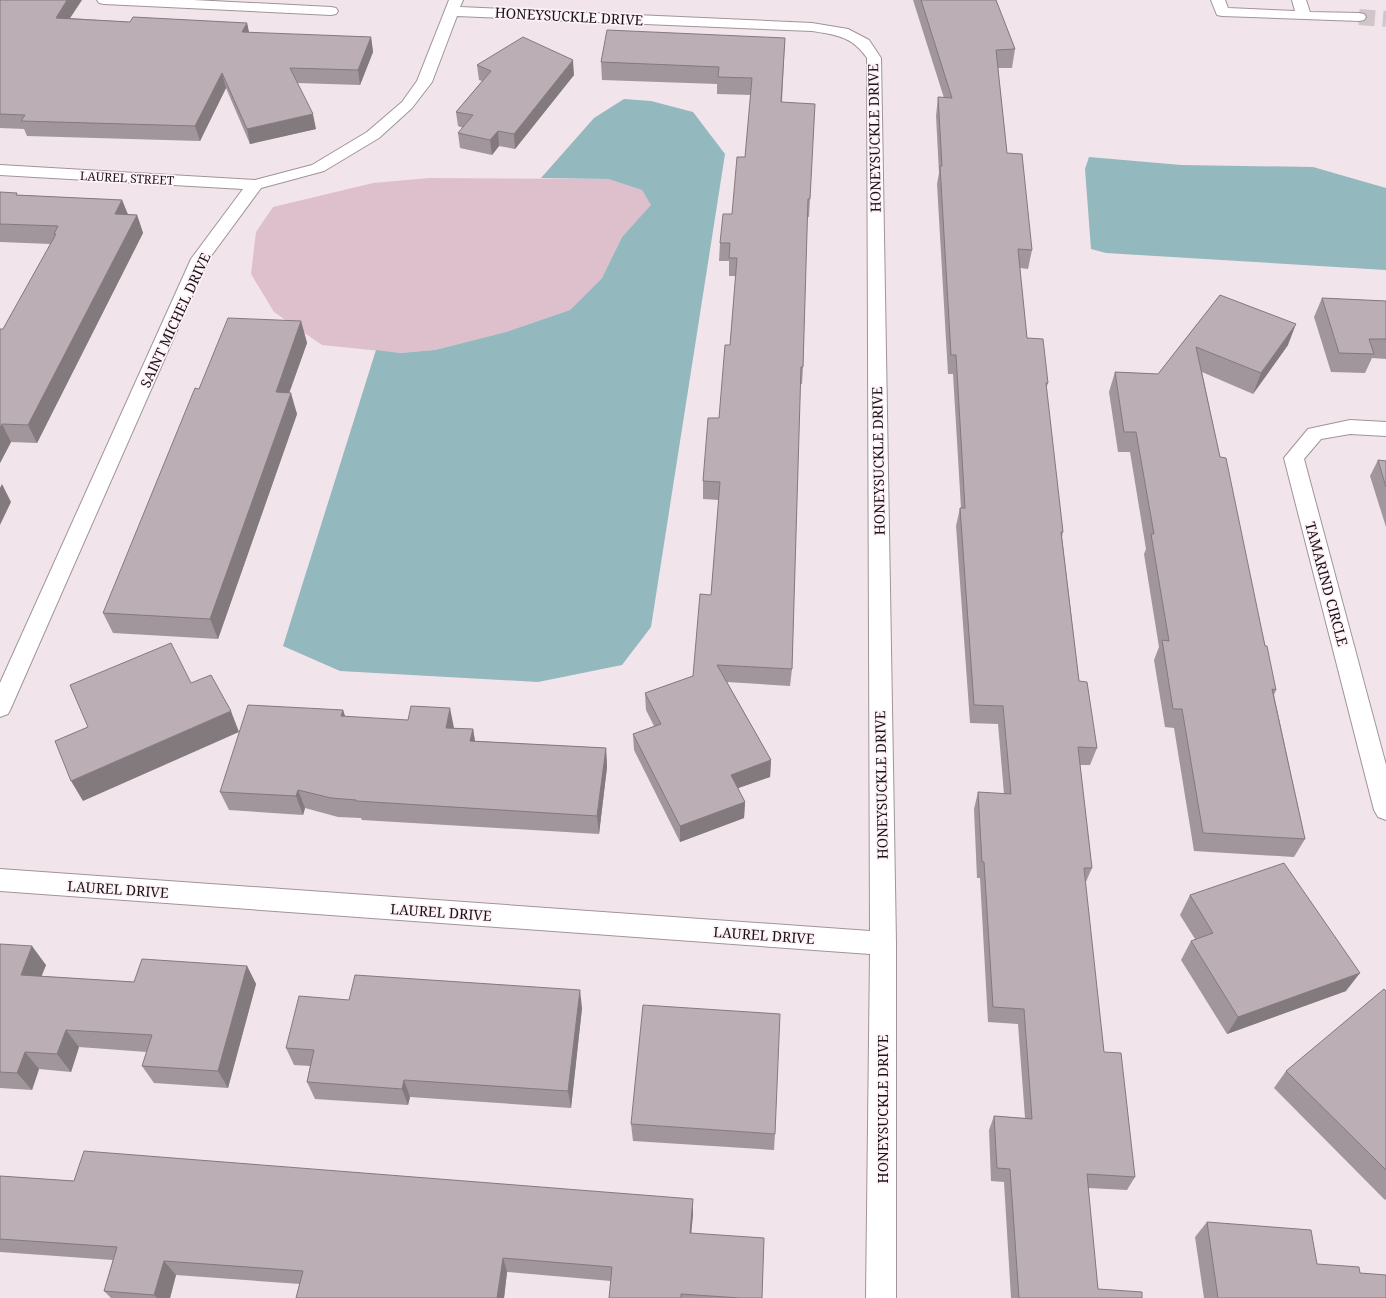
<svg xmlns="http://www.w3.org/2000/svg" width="1386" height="1298" viewBox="0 0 1386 1298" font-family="'Noto Serif',serif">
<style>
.green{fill:#dec0cd}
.water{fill:#93b8bd}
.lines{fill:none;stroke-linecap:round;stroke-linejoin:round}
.minor-tunnel{stroke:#d1c5ca;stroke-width:16;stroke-dasharray:16 8;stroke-linecap:butt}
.minor-casing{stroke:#a0949a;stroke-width:2}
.minor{fill:#fff;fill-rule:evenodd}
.wall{fill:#a1969b}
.shaded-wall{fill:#837a7e}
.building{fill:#bbaeb4;stroke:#837a7e}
.labels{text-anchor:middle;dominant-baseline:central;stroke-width:3.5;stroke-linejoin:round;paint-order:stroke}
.far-street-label{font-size:12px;fill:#191416;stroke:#fef1f7}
.street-label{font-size:14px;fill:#191416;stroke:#fef1f7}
</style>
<rect width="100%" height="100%" fill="#f1e4ea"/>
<!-- green -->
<polygon class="green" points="429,178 608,179 642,190 652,205 622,237 602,278 570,310 506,332 435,350 400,353 322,345 274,312 251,274 256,232 273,207 373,183"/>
<!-- water -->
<g class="water">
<polygon points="624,99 651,101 693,112 725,154 651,627 622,665 538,682 340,671 283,646 376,350 400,353 435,350 506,332 570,310 602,278 622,237 651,205 642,190 608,179 541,178 594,118"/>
<polygon points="1089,157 1181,165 1313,167 1386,188 1386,270 1106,253 1091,249 1085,169"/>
</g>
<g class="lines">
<!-- minor-tunnel -->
<polyline class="minor-tunnel" points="1359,17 1386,19"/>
<!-- minor casing -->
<g class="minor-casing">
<g id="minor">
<polygon points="97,0 193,0 331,7 336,8 338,11 336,14 331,15 104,4 99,3"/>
<path d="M449,0H463L460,7L812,23L848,29L869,40L881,58L896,943V1298H866L870,954L0,891V869L870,931L867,58C852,36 836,35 812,31L457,16L432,82L412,108L379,138L324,171L261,188L208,260L11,708L8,714L0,717V683L191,259L243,189L0,175V165L255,180L312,165L367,132L402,102L417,81Z"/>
<polygon points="1211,0 1225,0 1228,8 1295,11 1292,0 1306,0 1310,12 1359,13 1364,14 1366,17 1364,20 1359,21 1222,16 1217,15"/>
<polygon points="1350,420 1386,422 1386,436 1350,434 1321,439 1304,459 1386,765 1386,820 1378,817 1374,810 1284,458 1308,429"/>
</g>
</g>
<!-- minor -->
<use href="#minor" class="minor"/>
</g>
<!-- wall -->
<g class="wall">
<polygon points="0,0 70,18 130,22 247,23 249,33 371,37 373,52 360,85 297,83 316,129 250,144 226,88 200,141 27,136 24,129 0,128"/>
<polygon points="913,0 996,0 1015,49 1012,68 998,68 1007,153 1032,250 1028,269 1020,268 1027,338 1048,383 1046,389 1063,532 1062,537 1079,681 1097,748 1090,765 1080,765 1092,868 1085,884 1104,1052 1135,1177 1127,1190 1088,1188 1098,1289 1142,1298 1011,1298 1004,1182 991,1181 989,1130 994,1116 1025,1118 1018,1024 988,1022 980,878 977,878 974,809 978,792 1004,794 998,724 970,723 956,526 960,508 961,508 953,374 948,374 937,184 939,173 936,116 938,97 944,98"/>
<polygon points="785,38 782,102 810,199 809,217 807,217 803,367 802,384 800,384 792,669 790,686 727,682 771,760 770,777 738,788 745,802 744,818 680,842 634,750 633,734 654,726 646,710 645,693 693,676 711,595 719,500 703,499 703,481 719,418 730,345 736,276 729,276 729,261 719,261 720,243 732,214 745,157 751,95 717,94 717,84 602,80 601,62"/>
<polygon points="477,65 574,75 515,149 499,146 492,155 460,148 458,133 463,128 458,126 456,112 482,81 479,80"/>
<polygon points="0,192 18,195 122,200 128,214 137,215 143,233 37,443 11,442 0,463 0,329 3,329 51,244 0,242"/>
<polygon points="1220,295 1288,345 1253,394 1202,372 1220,457 1276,690 1274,695 1305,839 1294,857 1194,851 1174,728 1165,727 1154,660 1159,647 1144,554 1146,549 1130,452 1118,452 1109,392 1115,372 1158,374"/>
<polygon points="1322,298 1386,301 1386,359 1372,358 1365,373 1331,372 1314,317"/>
<polygon points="301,321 307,343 289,393 297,414 218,639 113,633 103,613 199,389"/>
<polygon points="1378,460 1386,461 1386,527 1370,476"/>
<polygon points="343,710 345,716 454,728 473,729 475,741 606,748 607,767 599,834 362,820 361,818 338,817 305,808 303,815 229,810 220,792"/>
<polygon points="1190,895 1346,991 1227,1034 1181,960 1191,941 1195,939 1180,915"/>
<polygon points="0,944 46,965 41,976 134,982 247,966 256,984 228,1088 154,1083 142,1066 147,1052 79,1047 71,1072 39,1069 32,1090 0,1088"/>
<polygon points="1386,991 1386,1199 1385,1200 1274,1088 1286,1071"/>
<polygon points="349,1000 582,1008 571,1108 410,1097 408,1105 315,1099 307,1082 310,1066 294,1065 286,1048"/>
<polygon points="631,1124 775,1134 774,1150 633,1141"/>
<polygon points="0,1176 74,1181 693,1214 691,1233 762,1298 609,1298 611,1281 507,1272 504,1298 296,1298 300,1284 176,1275 170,1298 111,1298 104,1291 113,1260 0,1252"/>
<polygon points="1207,1222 1317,1264 1360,1273 1386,1298 1204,1298 1195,1237"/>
</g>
<!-- shaded-wall -->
<g class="shaded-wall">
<polygon points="67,0 82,0 61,32 56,18"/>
<polygon points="247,23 250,37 242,32"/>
<polygon points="371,37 373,52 360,85 358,70"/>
<polygon points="573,60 574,75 515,149 514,134"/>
<polygon points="222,73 226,88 200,141 195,126"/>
<polygon points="313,114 316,129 250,144 247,129"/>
<polygon points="498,131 499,146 492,155 490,140"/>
<polygon points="122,200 129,218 115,214"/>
<polygon points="137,215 143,233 37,443 28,425"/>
<polygon points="301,321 307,343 282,413 276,392"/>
<polygon points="1296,324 1288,345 1253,394 1261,373"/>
<polygon points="291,393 297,414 218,639 210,619"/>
<polygon points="2,424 11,442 0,463 0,428"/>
<polygon points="2,484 11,502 0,525 0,488"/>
<polygon points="450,708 454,728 450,746 446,728"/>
<polygon points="343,710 349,729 341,716"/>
<polygon points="231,711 239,732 83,801 71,781"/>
<polygon points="473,729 476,748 470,741"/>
<polygon points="606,748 607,767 599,834 597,816"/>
<polygon points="771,760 770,777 730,791 731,775"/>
<polygon points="298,790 305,808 303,815 296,796"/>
<polygon points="745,802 744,818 680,842 680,826"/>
<polygon points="32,946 46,965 35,993 21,975"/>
<polygon points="247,966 256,984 228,1088 218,1071"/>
<polygon points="1360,973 1346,991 1227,1034 1238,1017"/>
<polygon points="580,990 582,1008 571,1108 568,1091"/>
<polygon points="66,1030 79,1047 71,1072 57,1054"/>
<polygon points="25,1052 39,1069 32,1090 17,1073"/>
<polygon points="404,1080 410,1097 408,1105 402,1089"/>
<polygon points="693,1199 693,1214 690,1247 690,1233"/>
<polygon points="503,1258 507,1272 504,1298 497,1298"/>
<polygon points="164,1261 176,1275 170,1298 157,1298 154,1295"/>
</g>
<!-- building -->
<g class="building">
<polygon points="0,0 67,0 56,18 130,22 133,17 247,23 242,32 371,37 358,70 290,68 313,114 247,129 222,73 195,126 21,121 25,115 0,114"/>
<polygon points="921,0 996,0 1015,49 996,50 1007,153 1022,154 1032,250 1018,249 1027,338 1043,339 1048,383 1046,383 1063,532 1061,532 1079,681 1087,682 1097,748 1078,747 1092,868 1084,868 1104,1052 1121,1053 1135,1177 1087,1174 1098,1289 1142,1292 1142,1298 1019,1298 1010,1169 997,1168 994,1116 1032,1119 1024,1009 993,1007 984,862 982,862 978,792 1011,794 1003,706 974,705 960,508 965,508 956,355 951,355 940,166 942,166 938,97 952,98"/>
<polygon points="607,30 785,38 781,102 815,104 810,199 808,199 803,367 801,367 792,669 717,665 771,760 731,775 745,802 680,826 633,734 661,724 645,693 693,676 700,594 711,595 720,482 703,481 708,418 719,418 725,345 730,345 737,258 729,258 730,243 720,243 723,214 732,214 737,157 745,157 752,78 718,77 719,67 601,62"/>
<polygon points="523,37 573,60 514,134 498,131 490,140 458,133 473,115 456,112 491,71 477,65"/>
<polygon points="0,192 17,193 16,195 122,200 115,214 137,215 28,425 2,424 0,428 0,329 3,329 56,234 54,234 58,226 0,224"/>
<polygon points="1220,295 1296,324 1261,373 1196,347 1220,457 1226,458 1265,646 1267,646 1276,690 1272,689 1305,839 1203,833 1182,709 1173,709 1162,640 1169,641 1151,534 1154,534 1136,432 1124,432 1115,372 1158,374"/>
<polygon points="1322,298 1386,301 1386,339 1369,339 1374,354 1339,353"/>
<polygon points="228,318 301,321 276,392 291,393 210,619 103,613 195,388 199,389"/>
<polygon points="1378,460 1386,461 1386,487"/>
<polygon points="171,643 191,683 211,675 231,711 71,781 55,741 88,727 70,685"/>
<polygon points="248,705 343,710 341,716 408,720 411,706 450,708 446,728 473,729 470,741 606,748 597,816 356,801 356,800 331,798 298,790 296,796 220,792"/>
<polygon points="1284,863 1360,973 1238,1017 1191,941 1213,933 1190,895"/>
<polygon points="0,944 32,946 21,975 134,982 142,959 247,966 218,1071 142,1066 152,1035 66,1030 57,1054 25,1052 17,1073 0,1072"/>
<polygon points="355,975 580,990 568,1091 404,1080 402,1089 307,1082 314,1050 286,1048 299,996 349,1000"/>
<polygon points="1384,989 1386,991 1386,1170 1286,1071"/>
<polygon points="643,1005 780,1014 775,1134 631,1124"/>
<polygon points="84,1151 693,1199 690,1233 764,1238 762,1298 740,1298 681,1294 681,1298 609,1298 612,1267 503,1258 497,1298 296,1298 303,1271 164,1261 154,1295 104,1291 117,1247 0,1239 0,1176 74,1181"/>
<polygon points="1207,1222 1311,1230 1317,1264 1359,1267 1360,1273 1386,1275 1386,1298 1218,1298"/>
</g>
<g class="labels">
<!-- far-street labels -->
<g class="far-street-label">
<text transform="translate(127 178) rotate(3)">LAUREL STREET</text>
</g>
<!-- street labels -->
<g class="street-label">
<text transform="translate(569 16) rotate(3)">HONEYSUCKLE DRIVE</text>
<text transform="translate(874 138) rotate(-91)">HONEYSUCKLE DRIVE</text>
<text transform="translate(175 320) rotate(-65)">SAINT MICHEL DRIVE</text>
<text transform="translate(878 461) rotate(-91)">HONEYSUCKLE DRIVE</text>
<text transform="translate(1327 584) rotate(75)">TAMARIND CIRCLE</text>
<text transform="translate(881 785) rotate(-91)">HONEYSUCKLE DRIVE</text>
<text transform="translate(118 889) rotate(4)">LAUREL DRIVE</text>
<text transform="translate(441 912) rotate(4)">LAUREL DRIVE</text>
<text transform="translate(764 935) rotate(4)">LAUREL DRIVE</text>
<text transform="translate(882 1109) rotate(-90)">HONEYSUCKLE DRIVE</text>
</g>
</g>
</svg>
